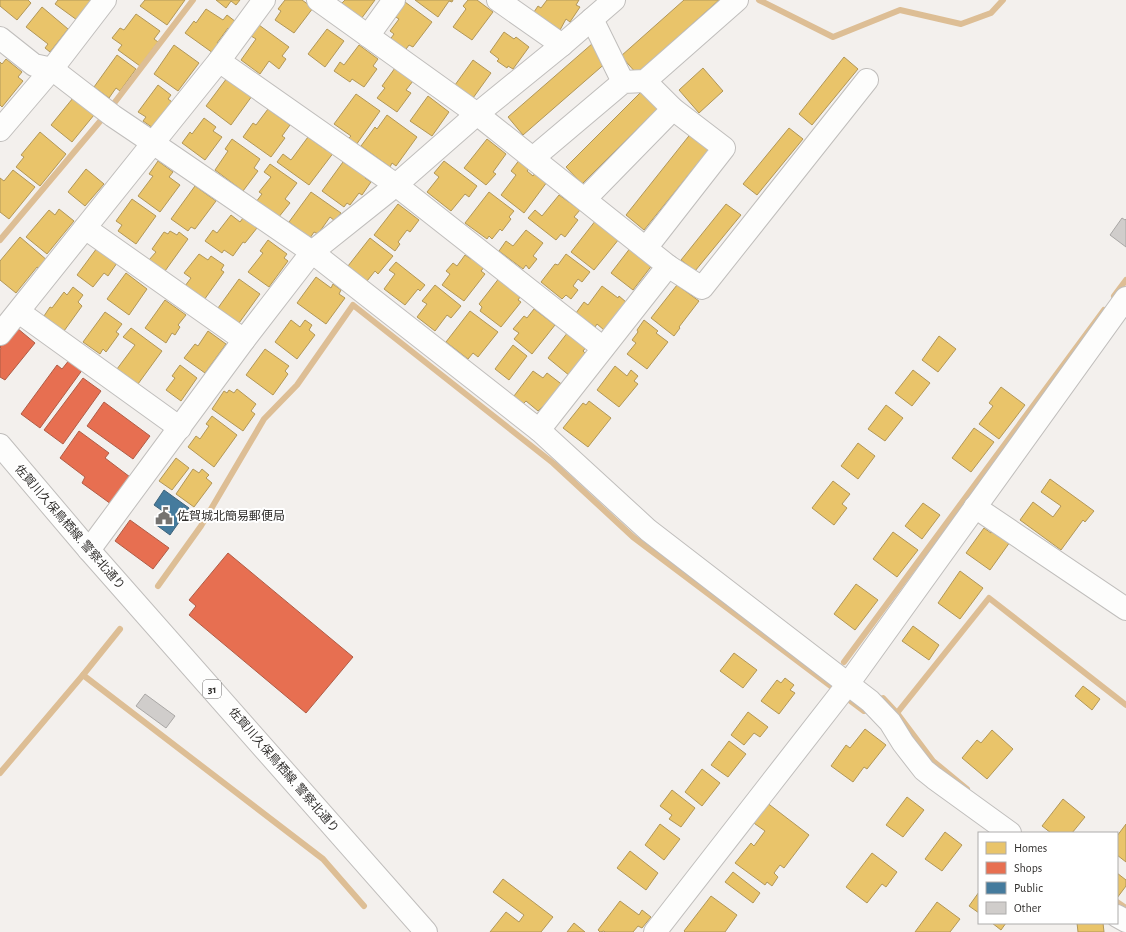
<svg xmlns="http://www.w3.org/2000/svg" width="1126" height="932" viewBox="0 0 1126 932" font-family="'Alegreya Sans','Noto Sans JP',sans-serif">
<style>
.homes{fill:#e9c46a;stroke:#b29758}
.shops{fill:#e76f51;stroke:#b05c46}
.public{fill:#457b9d;stroke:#3f647b}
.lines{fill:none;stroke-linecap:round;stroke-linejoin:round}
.stream{stroke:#ddbe95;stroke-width:6}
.building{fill:#d0cdcb;stroke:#a9a7a5}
.minor-casing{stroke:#c0bebc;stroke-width:24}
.major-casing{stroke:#c0bebc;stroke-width:24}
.minor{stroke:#fdfdfc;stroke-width:22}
.major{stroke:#fdfdfc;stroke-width:22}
.labels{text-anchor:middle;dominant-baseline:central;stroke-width:4;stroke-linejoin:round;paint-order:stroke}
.shield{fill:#fff;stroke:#6f6d6c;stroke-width:1}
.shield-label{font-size:11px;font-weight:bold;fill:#312f2d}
.poi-label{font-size:12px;fill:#312f2d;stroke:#fff;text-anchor:start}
.street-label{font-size:12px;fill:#312f2d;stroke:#fff}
</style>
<rect width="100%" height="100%" fill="#f3f0ed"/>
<!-- homes -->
<g class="homes">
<polygon points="0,0 28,0 31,3 17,20 0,6"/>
<polygon points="58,0 92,0 77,20 55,4"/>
<polygon points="145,0 185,0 167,25 140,6"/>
<polygon points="216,0 240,0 236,5 231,1 226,8"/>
<polygon points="285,0 302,0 313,8 294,33 275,20 281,11 278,9"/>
<polygon points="345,0 375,0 361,19 341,4"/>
<polygon points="415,0 453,0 452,2 449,1 438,17"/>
<polygon points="468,0 477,0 493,12 472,40 453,27 466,9 463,6"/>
<polygon points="547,0 579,0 576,5 580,7 570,22 566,19 560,30 534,12 538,6 541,8"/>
<polygon points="684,0 719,0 637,74 621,56"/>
<polygon points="405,2 432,22 413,47 409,45 404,52 389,41 394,34 390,31 399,19 394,16"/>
<polygon points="42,7 68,29 50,52 45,48 48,44 26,27"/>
<polygon points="206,9 223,20 227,15 236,22 230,30 228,28 217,43 219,45 213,53 185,33 194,21 196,23"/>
<polygon points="136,14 160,31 154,39 158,42 140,66 118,50 122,45 112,38 120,28 124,30"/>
<polygon points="259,25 289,47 282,56 286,59 279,69 269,61 260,74 241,60 256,39 251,36"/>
<polygon points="327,29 344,41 325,67 308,54"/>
<polygon points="504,32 514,39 516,37 529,47 513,69 508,66 507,68 497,61 499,59 490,52"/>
<polygon points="593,43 608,61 523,135 508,117"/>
<polygon points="174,45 199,63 178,91 154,74"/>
<polygon points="359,45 378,59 373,66 377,69 364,87 352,79 350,82 334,71 340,62 344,65"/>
<polygon points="117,55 136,69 120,91 116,88 109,98 94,87"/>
<polygon points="844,57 858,69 812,125 799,114"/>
<polygon points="6,59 22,72 18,77 23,81 2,107 0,105 0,62 2,64"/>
<polygon points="473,60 491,73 473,98 455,85"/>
<polygon points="395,68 413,81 406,90 411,93 397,112 377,98 385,88 382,86"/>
<polygon points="703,68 723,91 699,113 679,90"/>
<polygon points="227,78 252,96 231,125 206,106"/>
<polygon points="158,85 171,95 168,99 175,104 153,128 143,121 146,117 138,112"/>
<polygon points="645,88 662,104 582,184 566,167"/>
<polygon points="356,94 380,111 356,145 348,139 351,136 334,124"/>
<polygon points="428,96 449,112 432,136 410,121"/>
<polygon points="73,98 94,115 72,142 51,125"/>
<polygon points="268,109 290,125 282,136 285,138 271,157 243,137 253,123 256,125"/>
<polygon points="387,115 417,137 396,166 392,163 390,167 361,146 375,127 377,129"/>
<polygon points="204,118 216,127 213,131 222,137 205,160 182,143 190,132 192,134"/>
<polygon points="696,127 715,142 644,230 626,215"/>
<polygon points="789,128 803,139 757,195 743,184"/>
<polygon points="40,132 66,154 40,186 16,167 24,157 21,155"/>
<polygon points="308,137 326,150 328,147 334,152 309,185 277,162 283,154 291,160"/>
<polygon points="232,139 260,159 254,168 258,171 243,191 215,170 228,151 225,149"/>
<polygon points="487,139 506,154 493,172 496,174 486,185 464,168"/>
<polygon points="520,159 530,167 527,171 533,176 535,173 547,182 524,213 501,195 516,175 511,171"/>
<polygon points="158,161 173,172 169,177 180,185 160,212 138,196 153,176 149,174"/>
<polygon points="444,161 477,186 469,197 465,194 451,211 427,192 439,177 434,173"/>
<polygon points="343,162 354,169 355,166 367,175 365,178 371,182 362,195 359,193 350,205 347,203 344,207 322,191"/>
<polygon points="270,164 297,183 285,199 290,203 278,218 256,202 262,194 259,192 271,177 264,172"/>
<polygon points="86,169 104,184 85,206 68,192"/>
<polygon points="13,170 35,187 9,219 0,212 0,178 4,181"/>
<polygon points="195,186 216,201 195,229 191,227 188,231 171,219"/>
<polygon points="311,192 341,213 335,221 330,217 318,234 314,232 310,238 289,222"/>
<polygon points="489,192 514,211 509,217 511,219 502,231 500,229 492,239 489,236 487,239 465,223"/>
<polygon points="559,195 580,210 574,217 578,220 565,237 561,234 556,240 528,218 535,210 542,216"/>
<polygon points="132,199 156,216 136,244 118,231 122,225 116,221"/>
<polygon points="398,204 419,220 410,232 407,230 398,242 400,244 395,251 374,235"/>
<polygon points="726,204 741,215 695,271 681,260"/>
<polygon points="59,209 74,221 47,254 26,237 49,210 55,215"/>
<polygon points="231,215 240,222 243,218 257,228 245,243 243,242 233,256 224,250 222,253 205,241 213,230 217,233"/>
<polygon points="596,220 619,239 594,270 571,252"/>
<polygon points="526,230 543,243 533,256 537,259 529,269 526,265 523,269 499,251 506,241 513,246"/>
<polygon points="170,231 177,235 179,232 188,239 165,271 149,260 156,252 152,249 164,232 168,234"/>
<polygon points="20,237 48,261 41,270 37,267 16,293 0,280 0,261"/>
<polygon points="370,238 393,256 378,274 375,271 367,281 348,266"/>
<polygon points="268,240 287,254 284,258 288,261 269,287 248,272 263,253 260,251"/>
<polygon points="631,247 653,264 633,290 611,273"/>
<polygon points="97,248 117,263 108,276 104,273 93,287 77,275"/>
<polygon points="199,254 208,260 211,256 224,265 221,270 224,272 204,300 185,286 191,278 184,273"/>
<polygon points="566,254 590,272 582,282 578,279 573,286 578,290 571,299 566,295 562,299 541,282 555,264 558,265"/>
<polygon points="465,255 471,259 473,257 485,266 481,271 485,274 464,301 442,285 450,274 446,271 453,263 457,266"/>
<polygon points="396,262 425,285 420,291 418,289 405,305 384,289 395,274 389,270"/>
<polygon points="126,273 147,289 129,315 107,299"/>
<polygon points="316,277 331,288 333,284 341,290 339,294 345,298 326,324 297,303"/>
<polygon points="500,277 522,294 518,300 521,302 501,327 480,311 482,307 479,304"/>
<polygon points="239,279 260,294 239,323 218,308"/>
<polygon points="435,285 461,306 451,318 447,315 435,331 417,317 427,304 422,301"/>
<polygon points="677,285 699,301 679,327 680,328 674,336 651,318"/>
<polygon points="602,286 618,298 619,296 626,302 604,330 597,324 595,327 576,313 584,302 588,305"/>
<polygon points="73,287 83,295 78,302 82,306 64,331 44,316 50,307 52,308 64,292 67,295"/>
<polygon points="165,300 186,315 178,325 180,327 175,335 172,333 166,343 145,328"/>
<polygon points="534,309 555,325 532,354 514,339 519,333 513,329 524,316 527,318"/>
<polygon points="470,311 498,332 478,357 473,353 468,359 446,342"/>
<polygon points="105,312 122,324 116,332 119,334 106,352 103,349 100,354 83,342"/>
<polygon points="291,320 300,327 305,320 312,325 309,330 315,335 297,359 275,342"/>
<polygon points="644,320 658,331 656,333 668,342 647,369 627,354 636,343 632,340 638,332 637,330"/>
<polygon points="131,328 162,351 138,384 117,369 135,345 123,337"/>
<polygon points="208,331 226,344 205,373 184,358 195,344 198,346"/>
<polygon points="568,332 587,346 583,351 587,355 570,376 548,358"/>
<polygon points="939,336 956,349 938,372 922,360"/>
<polygon points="513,345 527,356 509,380 495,369"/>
<polygon points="265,349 289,366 285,371 288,374 273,395 246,375"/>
<polygon points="180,365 197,378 181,401 166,390 175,378 172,376"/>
<polygon points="615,366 627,376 631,370 638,376 634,381 638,384 619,407 597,390"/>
<polygon points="913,370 930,383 912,406 895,393"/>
<polygon points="533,371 543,378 547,373 564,386 546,408 543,406 538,411 526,401 523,404 514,396"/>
<polygon points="1001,387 1025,405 999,439 979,424 993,406 989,403"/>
<polygon points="237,389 256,404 251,411 255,414 243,431 212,409 224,391 227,393 229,390 234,393"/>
<polygon points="589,401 611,418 588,447 563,428 583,403 586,405"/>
<polygon points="886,405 903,418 885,441 868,429"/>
<polygon points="212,416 237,435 214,467 188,447 196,436 200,439 209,426 206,424"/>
<polygon points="974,428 994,442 971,472 952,458"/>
<polygon points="858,443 875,456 858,479 841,466"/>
<polygon points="176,458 189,468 172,490 159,481"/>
<polygon points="193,469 199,473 202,469 209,475 206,478 212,483 194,507 176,494"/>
<polygon points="1050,479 1094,511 1085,522 1083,520 1061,550 1020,520 1033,502 1053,517 1061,506 1041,492"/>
<polygon points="833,481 850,494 842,504 847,508 834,525 812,508"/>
<polygon points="923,503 940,515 922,539 905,526"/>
<polygon points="984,528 991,533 993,530 1010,542 990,570 966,553"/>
<polygon points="893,532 918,550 897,577 873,559"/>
<polygon points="960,571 983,588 960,619 938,603"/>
<polygon points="856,584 878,600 855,630 834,614"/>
<polygon points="913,626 939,645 929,660 902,641"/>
<polygon points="734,653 757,670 743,688 720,671"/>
<polygon points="785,678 794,685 790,690 795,693 779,714 761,701 777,680 781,683"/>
<polygon points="1083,686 1100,699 1092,710 1075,696"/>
<polygon points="748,712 768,727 760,737 754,733 744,745 731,735"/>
<polygon points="865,729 886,745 867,769 864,767 853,782 831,766 846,745 850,748"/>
<polygon points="992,730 1013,749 987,779 962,758 977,740 981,743"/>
<polygon points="729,741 746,754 728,777 711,765"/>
<polygon points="702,769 720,783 702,806 685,792"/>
<polygon points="672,790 695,808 681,827 669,819 672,815 660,806"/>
<polygon points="907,797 924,810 903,837 886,825"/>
<polygon points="1063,799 1085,817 1072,833 1051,833 1042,826"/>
<polygon points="766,802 809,835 784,868 780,865 774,873 778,877 772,886 767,882 765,885 735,863 751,843 754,846 765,831 751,821"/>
<polygon points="660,824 680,839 664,860 645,845"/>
<polygon points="1126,824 1126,862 1117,855 1117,836"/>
<polygon points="945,832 962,845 942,871 925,859"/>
<polygon points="630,851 658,873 646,890 617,868"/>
<polygon points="872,853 897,872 886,887 882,884 867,903 846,887"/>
<polygon points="733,872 760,893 753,903 725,882"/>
<polygon points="1117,873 1126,880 1126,886 1117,898"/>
<polygon points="503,879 553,917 541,932 490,932 506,912 519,922 524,915 493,892"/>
<polygon points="979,892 979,913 969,906"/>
<polygon points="711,896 737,915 725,932 685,932 684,931"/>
<polygon points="620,901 639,915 642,910 651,917 642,928 638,926 633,932 605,932 604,931 600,932 598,930"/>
<polygon points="937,902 960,919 950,932 915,932"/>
<polygon points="574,923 585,932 567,932"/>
<polygon points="992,923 1006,923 1001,930"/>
<polygon points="1077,923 1103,923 1104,932 1078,932"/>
</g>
<!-- shops -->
<g class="shops">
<polygon points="17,328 35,343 5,380 0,377 0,350 1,348 0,347 10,334"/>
<polygon points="70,359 83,369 40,428 21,414 57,365 62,369"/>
<polygon points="83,378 101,391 63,444 44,430"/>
<polygon points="104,402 150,436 133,459 87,426"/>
<polygon points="79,431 109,453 105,458 130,477 111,504 82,483 85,477 60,458"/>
<polygon points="130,520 169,548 153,569 115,541"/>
<polygon points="228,553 353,657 306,713 189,615 196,606 189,600"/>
</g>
<!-- public -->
<polygon class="public" points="164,490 189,508 170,535 155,524 164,512 154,505"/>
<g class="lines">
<!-- stream -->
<g class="stream">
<polyline points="759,0 833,37 900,10 961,24 991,13 1003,0"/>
<polyline points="0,240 102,119 193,0"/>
<polyline points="1114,296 1126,280"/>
<polyline points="158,586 201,526 264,419 297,385 353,305 553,463 633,537 864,711 883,698 897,713 933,761 967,789"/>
<polyline points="844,662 1104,310"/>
<polyline points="83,675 323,859 364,906"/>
<polyline points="897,713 989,598 1126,705"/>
<polyline points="0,773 83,675 120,629"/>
<polyline points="1117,902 1126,908"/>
</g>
</g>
<!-- building -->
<g class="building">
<polygon points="1122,218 1125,220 1126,219 1126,247 1110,235"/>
<polygon points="145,694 175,716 166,728 136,706"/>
</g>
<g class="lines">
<!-- minor casing -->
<g class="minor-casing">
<g id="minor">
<polyline points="264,0 219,61 153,143 312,252 539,430 648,530 870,701 890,722 903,743 924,770 934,778 1010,833"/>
<polyline points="318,0 477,114 668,266 539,430"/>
<polyline points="498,0 562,45"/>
<polyline points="592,19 623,82"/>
<polyline points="368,36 394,0"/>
<polyline points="0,38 34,65 52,69 113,116 153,143 0,334"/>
<polyline points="219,61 396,185 603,348"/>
<polyline points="645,81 673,109 724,148 646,248"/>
<polyline points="0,130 52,69 105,0"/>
<polyline points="533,158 623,82 645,81 737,0"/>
<polyline points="585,199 673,109"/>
<polyline points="85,228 244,340"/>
<polyline points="668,266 702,288 867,80"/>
<polyline points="19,312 180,428"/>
<polyline points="975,507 1126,609"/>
<polyline points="89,550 244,340 312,252 396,185 477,114 562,45 614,0"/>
<polyline points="1117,916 1126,921"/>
<polyline points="655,932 848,684 1126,298"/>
</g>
</g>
<!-- major casing -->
<g class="major-casing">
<polyline id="major" points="0,445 89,550 426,932"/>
</g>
<!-- minor -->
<use href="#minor" class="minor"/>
<!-- major -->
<use href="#major" class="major"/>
</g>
<!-- icons -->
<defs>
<g id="civic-bare" transform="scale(1.38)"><path d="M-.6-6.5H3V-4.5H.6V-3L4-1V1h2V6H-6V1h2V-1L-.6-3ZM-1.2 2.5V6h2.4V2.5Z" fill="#757370" stroke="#fff" stroke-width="2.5" paint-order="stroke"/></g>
</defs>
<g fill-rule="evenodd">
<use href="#civic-bare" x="164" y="516"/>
</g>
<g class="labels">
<!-- shield labels -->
<rect class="shield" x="203" y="680" width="18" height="18" rx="3"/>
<g class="shield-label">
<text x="212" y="689">31</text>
</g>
<!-- poi labels -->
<g class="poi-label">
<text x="177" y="516">佐賀城北簡易郵便局</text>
</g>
<!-- street labels -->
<g class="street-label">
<text transform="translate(70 527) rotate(49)">佐賀川久保鳥栖線, 警察北通り</text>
<text transform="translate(284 770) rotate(49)">佐賀川久保鳥栖線, 警察北通り</text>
</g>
</g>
<!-- legend -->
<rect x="978" y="832" width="140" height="92" fill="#ffffff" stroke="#adacab"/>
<rect x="986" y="842" width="20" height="12" fill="#e9c46a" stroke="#adacab"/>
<text x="1014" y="852" font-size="12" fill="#312f2d">Homes</text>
<rect x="986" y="862" width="20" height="12" fill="#e76f51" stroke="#adacab"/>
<text x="1014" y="872" font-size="12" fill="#312f2d">Shops</text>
<rect x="986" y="882" width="20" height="12" fill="#457b9d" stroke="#adacab"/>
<text x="1014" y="892" font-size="12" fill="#312f2d">Public</text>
<rect x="986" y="902" width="20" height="12" fill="#d0cdcb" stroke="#adacab"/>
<text x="1014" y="912" font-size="12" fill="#312f2d">Other</text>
</svg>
